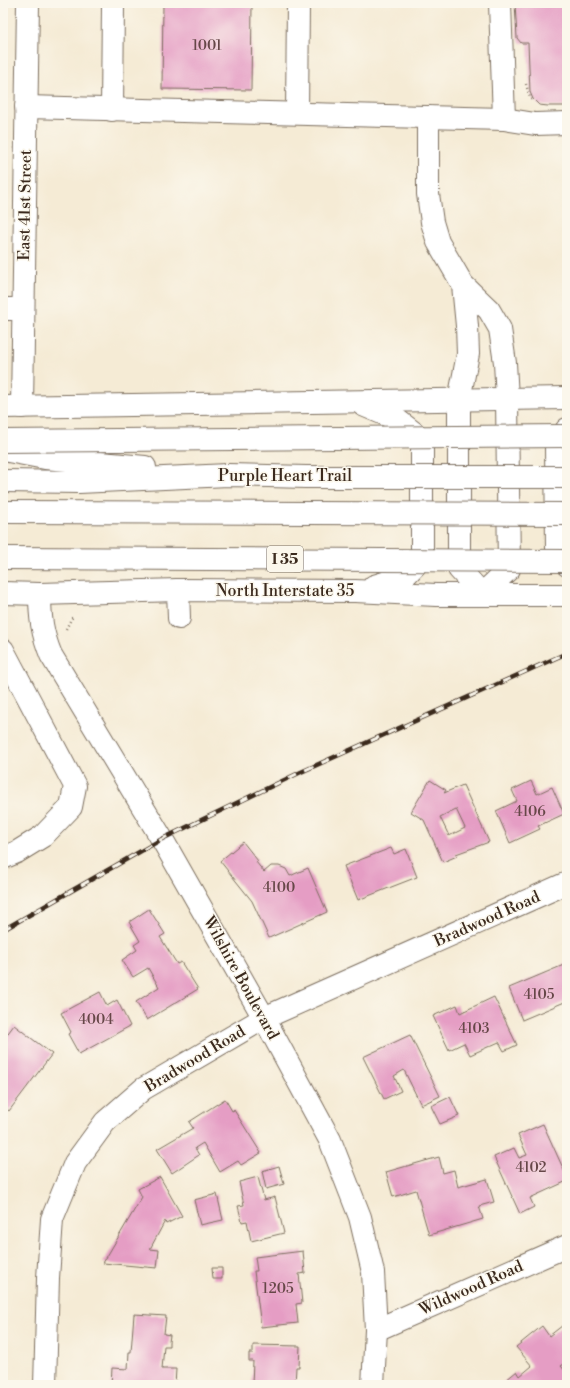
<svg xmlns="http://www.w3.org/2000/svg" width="570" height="1388" viewBox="0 0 570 1388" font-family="'Libre Bodoni',serif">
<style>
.building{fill:#e59dc4;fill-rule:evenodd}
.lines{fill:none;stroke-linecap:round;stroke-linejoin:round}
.minor-casing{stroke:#7c6e5e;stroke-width:24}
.major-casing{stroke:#7c6e5e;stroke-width:24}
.highway-casing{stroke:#7c6e5e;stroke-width:24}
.path{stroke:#7c6e5e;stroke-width:2.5;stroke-dasharray:1 3;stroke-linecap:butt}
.minor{stroke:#fff;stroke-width:22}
.major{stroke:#fff;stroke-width:22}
.highway{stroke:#fff;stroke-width:22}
.rail-casing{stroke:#3b2a1e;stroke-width:4.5}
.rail{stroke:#fbf7ec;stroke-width:3;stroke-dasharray:9;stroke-linecap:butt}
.highway-bridge-casing{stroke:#7c6e5e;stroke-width:24;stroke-linecap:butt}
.highway-bridge{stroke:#fff;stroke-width:22}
.labels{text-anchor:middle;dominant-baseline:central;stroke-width:3;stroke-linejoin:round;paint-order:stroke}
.number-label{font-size:14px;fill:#664748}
.shield{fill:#fbf7ec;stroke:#75685c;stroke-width:1}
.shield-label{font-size:15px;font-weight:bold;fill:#3b2a1e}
.street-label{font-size:16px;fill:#3b2a1e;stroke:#fbf7ec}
</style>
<rect width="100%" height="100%" fill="#fbf7ec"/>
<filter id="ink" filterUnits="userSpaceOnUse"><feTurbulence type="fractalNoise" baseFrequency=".025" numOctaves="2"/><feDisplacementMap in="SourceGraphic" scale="8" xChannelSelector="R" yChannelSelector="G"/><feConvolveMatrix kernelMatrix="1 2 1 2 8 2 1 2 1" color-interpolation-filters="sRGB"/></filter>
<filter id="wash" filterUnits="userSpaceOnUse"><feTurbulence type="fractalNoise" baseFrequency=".012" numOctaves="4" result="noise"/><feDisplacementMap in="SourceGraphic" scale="16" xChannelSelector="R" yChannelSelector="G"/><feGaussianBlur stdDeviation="0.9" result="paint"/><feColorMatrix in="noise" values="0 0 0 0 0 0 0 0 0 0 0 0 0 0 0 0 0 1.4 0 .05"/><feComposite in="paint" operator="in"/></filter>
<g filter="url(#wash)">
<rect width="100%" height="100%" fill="#f5ebd5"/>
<g id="blocks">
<!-- building -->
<g class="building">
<polygon points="163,3 252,3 251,90 162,89"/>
<polygon points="515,3 567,3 567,106 548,106 539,105 533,99 530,92 528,43 521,43 517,38"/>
<path d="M430,780L446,790L444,793L463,785L489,842L456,854L457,856L443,862L424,820L411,812ZM456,809L465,828L449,836L440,817Z"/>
<polygon points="531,781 537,794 552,787 564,814 538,826 540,829 510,843 496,811 517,801 512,790"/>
<polygon points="243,842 258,861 256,862 264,872 271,866 279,866 286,869 290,876 308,868 327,912 269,938 252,901 220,861"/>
<polygon points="391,848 394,854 406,849 417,877 358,900 344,866"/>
<polygon points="149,909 165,934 160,937 177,964 181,962 198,989 147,1020 136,1002 159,987 148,968 133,977 122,960 137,950 134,945 140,941 129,922"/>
<polygon points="566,964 567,967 567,1001 522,1020 509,988"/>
<polygon points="100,992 107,1006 117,1000 130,1026 79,1054 68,1034 71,1032 61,1013"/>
<polygon points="494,997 517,1045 504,1051 499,1042 470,1055 464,1043 449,1050 433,1016 457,1005 460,1013"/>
<polygon points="14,1025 52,1054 9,1111 3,1106 3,1040"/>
<polygon points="410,1035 440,1096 421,1105 404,1070 394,1076 401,1091 384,1099 363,1057"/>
<polygon points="450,1097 459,1116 440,1124 431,1106"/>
<polygon points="225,1099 232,1111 234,1110 261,1153 241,1165 238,1161 220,1172 203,1143 195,1148 199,1155 172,1173 157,1149 193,1128 189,1122"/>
<polygon points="543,1124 567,1177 567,1181 530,1198 534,1207 520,1214 494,1157 514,1148 519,1158 527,1155 518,1135"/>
<polygon points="439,1157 443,1173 454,1170 458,1187 487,1179 494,1202 479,1206 483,1219 429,1235 416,1190 393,1197 386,1172"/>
<polygon points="279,1166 284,1184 266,1189 262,1171"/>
<polygon points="160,1177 182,1216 166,1224 165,1221 150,1249 159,1250 157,1268 103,1263 142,1197 138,1189"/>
<polygon points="258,1177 264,1200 275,1197 284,1233 251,1241 247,1221 242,1222 238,1206 244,1205 239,1182"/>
<polygon points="217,1194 223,1220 200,1225 194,1200"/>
<polygon points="303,1251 305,1273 299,1274 302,1303 296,1304 298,1323 261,1327 254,1271 257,1271 255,1257"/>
<polygon points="212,1268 222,1268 222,1279 213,1279"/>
<polygon points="134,1314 166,1316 164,1334 170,1335 169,1342 169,1346 164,1346 162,1369 176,1369 175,1385 111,1385 112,1368 128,1369 129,1352 131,1352"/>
<polygon points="567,1322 567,1362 561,1366 567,1373 567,1385 500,1385 517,1371 520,1376 532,1366 516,1347 542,1326 549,1336"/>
<polygon points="253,1345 300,1346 299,1367 296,1367 295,1385 252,1385 253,1361 249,1361 249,1353 253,1353"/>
</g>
</g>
</g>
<g filter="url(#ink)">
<use href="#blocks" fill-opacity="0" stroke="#7c6e5e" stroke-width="1"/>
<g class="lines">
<!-- minor casing -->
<g class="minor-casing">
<g id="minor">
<polyline points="500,3 504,119"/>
<polyline points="26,107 504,119 535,124 567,123"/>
<polyline points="112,110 113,3"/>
<polyline points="297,113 298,3"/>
<polyline points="428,117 428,194 432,222 438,242 463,285 489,310 500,329 505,363 507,398 509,569 482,594 459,569 459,400 468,354 467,326 463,285"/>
<polyline points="3,309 23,309"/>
<polyline points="22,407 28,3"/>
<polyline points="178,590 179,618"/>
<path d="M40,594C40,617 42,633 51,655L162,839L264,1018L330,1140L360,1217L373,1272L376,1330L373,1385"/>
<polyline points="3,650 75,786 71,807 43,836 17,852 3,858"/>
<polyline points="376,1330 567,1246"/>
<polyline points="45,1385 48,1278 52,1219 75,1163 105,1122 143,1089 264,1018 567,883"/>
</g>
</g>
<!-- major casing -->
<g class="major-casing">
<g id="major">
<polyline points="363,405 396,419 422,439 422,558 404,577 374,586"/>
<polyline points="3,407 567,398"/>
<polyline points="567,429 556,444 557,548 567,565"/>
<polyline points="3,593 40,594 178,590 355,591 436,595 567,595"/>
</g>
</g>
<!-- highway casing -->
<g class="highway-casing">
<g id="highway">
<polyline points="3,450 45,458 145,467"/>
<polyline points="3,481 79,482 228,475 306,477"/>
<polyline points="3,512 308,513"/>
</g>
</g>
<!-- path -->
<g class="path">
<polyline points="526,84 530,98 533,101"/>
<polyline points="66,629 71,619 74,616"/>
</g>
<!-- minor -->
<use href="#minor" class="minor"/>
<!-- major -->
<use href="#major" class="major"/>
<!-- highway -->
<use href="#highway" class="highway"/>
<!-- rail casing -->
<g class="rail-casing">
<polyline id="rail" points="3,930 162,839 301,772 567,653"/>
</g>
<!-- rail -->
<use href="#rail" class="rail"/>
<!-- highway-bridge casing -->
<g class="highway-bridge-casing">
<g id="highway-bridge">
<polyline points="3,441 567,436"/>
<polyline points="306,477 567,477"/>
<polyline points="308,513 567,514"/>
<polyline points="3,558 567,561"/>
</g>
</g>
<!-- highway-bridge -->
<use href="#highway-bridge" class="highway-bridge"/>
</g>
</g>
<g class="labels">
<!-- number labels -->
<g class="number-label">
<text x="207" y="46">1001</text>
<text x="530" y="812">4106</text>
<text x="279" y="888">4100</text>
<text x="539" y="995">4105</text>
<text x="96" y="1020">4004</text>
<text x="474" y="1029">4103</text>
<text x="531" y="1168">4102</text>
<text x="278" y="1289">1205</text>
</g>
<!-- shield labels -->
<rect class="shield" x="267" y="546" width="36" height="26" rx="3"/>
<g class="shield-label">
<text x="285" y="559">I 35</text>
</g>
<!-- street labels -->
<g class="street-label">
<text transform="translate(25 205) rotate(-89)">East 41st Street</text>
<text x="285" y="476">Purple Heart Trail</text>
<text x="285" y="591">North Interstate 35</text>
<text transform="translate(487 919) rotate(-24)">Bradwood Road</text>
<text transform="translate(241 978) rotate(61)">Wilshire Boulevard</text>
<text transform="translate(195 1059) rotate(-31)">Bradwood Road</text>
<text transform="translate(471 1288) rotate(-24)">Wildwood Road</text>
</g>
</g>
<!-- margin -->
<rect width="570" height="1388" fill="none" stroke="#fbf7ec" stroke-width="16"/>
</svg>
